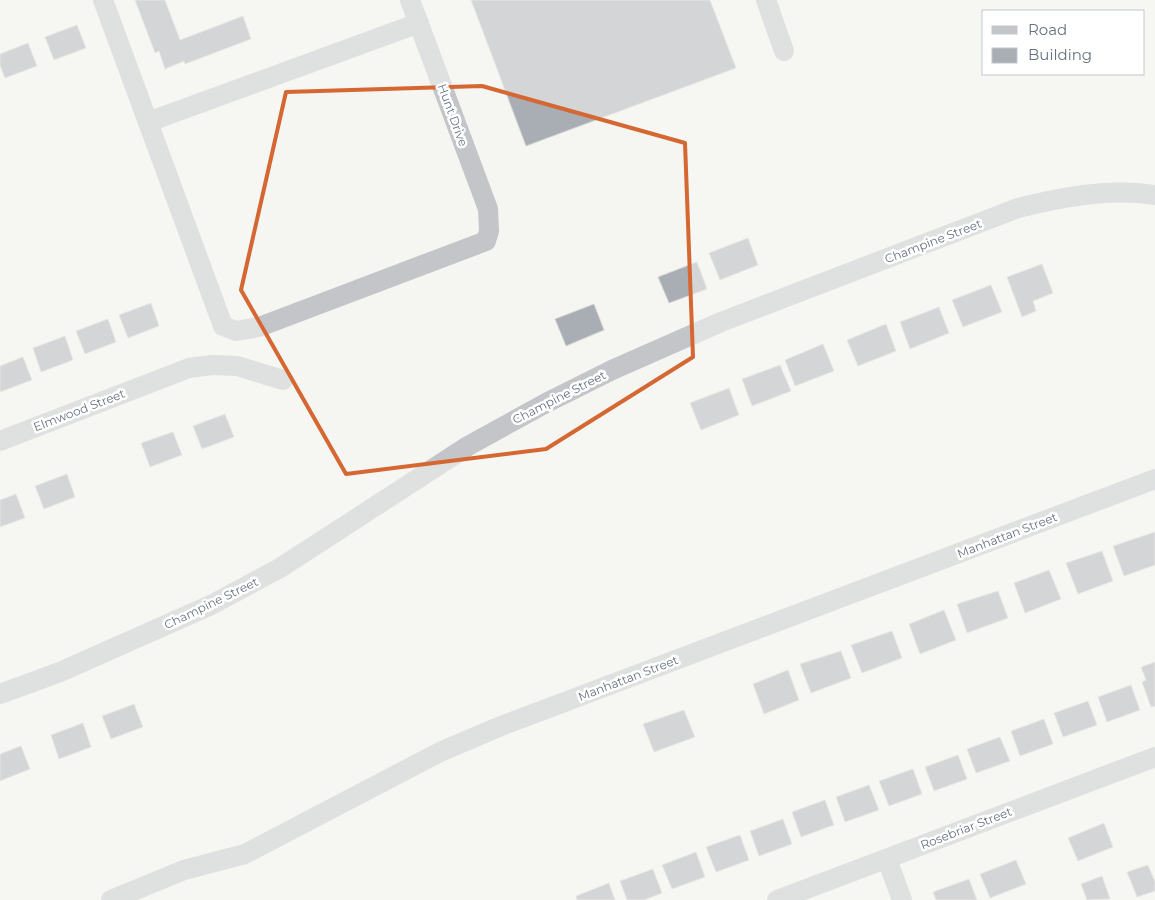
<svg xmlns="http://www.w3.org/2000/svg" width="1155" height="900" viewBox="0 0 1155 900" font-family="Montserrat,sans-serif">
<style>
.building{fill:#a8aeb4;stroke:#d6d6d4}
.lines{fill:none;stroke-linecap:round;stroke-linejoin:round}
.minor{stroke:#c3c5c9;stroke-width:20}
.marked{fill:none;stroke:#d56732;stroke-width:4;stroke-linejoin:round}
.labels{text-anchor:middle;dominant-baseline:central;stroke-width:5;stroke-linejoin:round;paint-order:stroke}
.street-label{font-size:12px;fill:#667281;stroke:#fff}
</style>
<rect width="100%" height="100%" fill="#f5f5f2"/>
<!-- building -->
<g class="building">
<polygon points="135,0 165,0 180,40 243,16 251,39 185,64 184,61 165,69 159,51 155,53"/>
<polygon points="471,0 710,0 736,68 526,146"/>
<polygon points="77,25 86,48 54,60 45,37"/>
<polygon points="28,43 37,66 5,78 0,65 0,54"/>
<polygon points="748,238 758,265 720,280 709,253"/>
<polygon points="697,262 707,289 669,303 658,277"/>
<polygon points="1042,264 1053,293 1033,301 1036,311 1022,317 1007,277"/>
<polygon points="991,285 1002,312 963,327 952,300"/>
<polygon points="151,303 159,326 128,338 119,315"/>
<polygon points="594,304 604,330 566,346 555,319"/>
<polygon points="939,307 949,333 910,349 900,322"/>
<polygon points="108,319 116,342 85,354 76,331"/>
<polygon points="886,324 896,351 858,366 847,340"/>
<polygon points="65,336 73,360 41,372 33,348"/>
<polygon points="823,344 834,371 795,386 785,360"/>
<polygon points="23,357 32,380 0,392 0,366"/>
<polygon points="780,365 791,391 752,406 742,379"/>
<polygon points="729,388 739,415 701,430 690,403"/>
<polygon points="225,414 234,437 202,449 193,426"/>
<polygon points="173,432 182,455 150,467 141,443"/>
<polygon points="67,474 75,497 44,509 35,486"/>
<polygon points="16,494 25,518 0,527 0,500"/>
<polygon points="1155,532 1155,565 1124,576 1113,546"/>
<polygon points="1102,551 1113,581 1078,594 1066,563"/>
<polygon points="1049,570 1061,599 1025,613 1014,583"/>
<polygon points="998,591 1008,618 967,633 957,604"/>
<polygon points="944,610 956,640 920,654 909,624"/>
<polygon points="892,631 902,658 862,673 851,645"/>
<polygon points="841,651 851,678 811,693 800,664"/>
<polygon points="1155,662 1155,706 1151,707 1142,682 1146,680 1141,667"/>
<polygon points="788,670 799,700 764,714 753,684"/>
<polygon points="1131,685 1140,710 1107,722 1098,697"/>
<polygon points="1088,701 1097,725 1063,737 1054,713"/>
<polygon points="134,704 143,727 111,739 102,716"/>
<polygon points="684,710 695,737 654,752 643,724"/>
<polygon points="1044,719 1053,744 1020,756 1011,731"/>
<polygon points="83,723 91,747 59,759 51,735"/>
<polygon points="1000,737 1010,761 976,773 967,749"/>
<polygon points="21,746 30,769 0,781 0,754"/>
<polygon points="958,755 967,779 934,791 925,767"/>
<polygon points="913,769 922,794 889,806 879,781"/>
<polygon points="869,785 879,810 845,822 836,797"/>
<polygon points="825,800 834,825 801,837 792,812"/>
<polygon points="783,819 792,844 759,856 750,831"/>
<polygon points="1104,823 1113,847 1078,861 1068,838"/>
<polygon points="740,835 749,860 716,872 706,847"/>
<polygon points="696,852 705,877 672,889 662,865"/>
<polygon points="1016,860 1026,884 990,898 980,874"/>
<polygon points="1148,865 1155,882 1155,891 1137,897 1127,872"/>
<polygon points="653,869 662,893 644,900 627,900 620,881"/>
<polygon points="1102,876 1110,899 1087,900 1081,884"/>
<polygon points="969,879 977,900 936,900 933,892"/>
<polygon points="609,883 615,900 577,900 576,896"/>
</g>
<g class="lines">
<!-- minor -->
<g class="minor">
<polyline points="103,0 223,326 236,331 259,327 486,241 489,231 488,209 410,0"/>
<polyline points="766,0 784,51"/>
<polyline points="148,122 419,23"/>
<polyline points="0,441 189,368 212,365 237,366 283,380"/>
<path d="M0,694L60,672L211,605L280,568L468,446L546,403L612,370L721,322L1018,208C1063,197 1109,188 1155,195"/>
<polyline points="887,859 902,900"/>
<polyline points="111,900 184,870 245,854 440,752 501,726 1155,479"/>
<polyline points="777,900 1155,757"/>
</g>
</g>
<!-- marked area -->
<path d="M0 0H1155V900H0ZM482,86L685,143L693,357L546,449L346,474L241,290L286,92Z" fill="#f5f5f2" fill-opacity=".55" fill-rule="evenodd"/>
<path class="marked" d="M482,86L685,143L693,357L546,449L346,474L241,290L286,92Z"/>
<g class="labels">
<!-- street labels -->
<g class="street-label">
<text transform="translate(453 115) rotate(70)">Hunt Drive</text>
<text transform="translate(933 241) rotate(-21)">Champine Street</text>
<text transform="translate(559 397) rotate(-27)">Champine Street</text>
<text transform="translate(79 410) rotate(-21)">Elmwood Street</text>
<text transform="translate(1007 535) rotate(-21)">Manhattan Street</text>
<text transform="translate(211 603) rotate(-26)">Champine Street</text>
<text transform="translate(628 678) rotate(-21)">Manhattan Street</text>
<text transform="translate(966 828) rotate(-21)">Rosebriar Street</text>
</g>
</g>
<!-- legend -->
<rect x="982" y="10" width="162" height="65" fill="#ffffff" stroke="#c2c7cd"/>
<rect x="992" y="26" width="25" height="8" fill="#c3c5c9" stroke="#c2c7cd"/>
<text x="1028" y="35" font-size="15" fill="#667281">Road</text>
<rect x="992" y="48" width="25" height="15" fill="#a8aeb4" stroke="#c2c7cd"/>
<text x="1028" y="60" font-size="15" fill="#667281">Building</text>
</svg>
